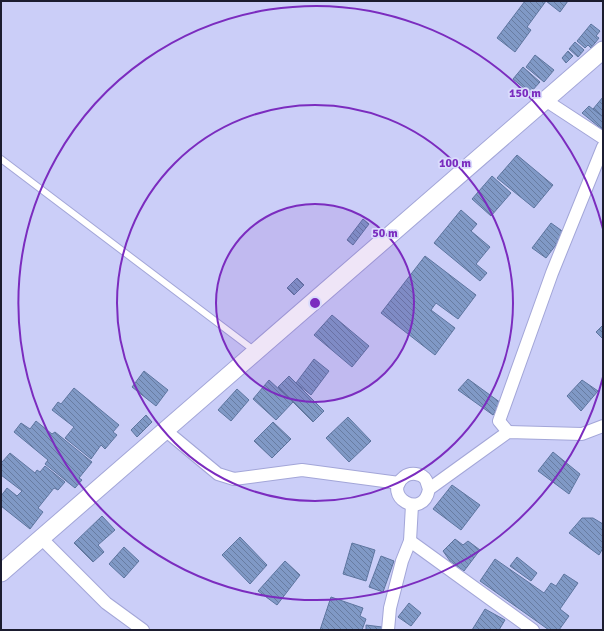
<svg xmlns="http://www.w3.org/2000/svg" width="604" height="631" viewBox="0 0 604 631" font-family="Signika,sans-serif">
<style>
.building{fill:url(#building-back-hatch);stroke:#5d759f}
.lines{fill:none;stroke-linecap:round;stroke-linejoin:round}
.lane-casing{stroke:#a3a6d8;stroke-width:8}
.street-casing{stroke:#a3a6d8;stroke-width:14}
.secondary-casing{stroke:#a3a6d8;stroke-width:19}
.lane{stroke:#fff;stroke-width:6}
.street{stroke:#fff;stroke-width:12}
.secondary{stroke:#fff;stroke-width:17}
.ring{fill:none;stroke:#7b2cbf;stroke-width:2}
.centre{fill:#7b2cbf;stroke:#dadcfc;stroke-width:2}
.ring-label{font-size:12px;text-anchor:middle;font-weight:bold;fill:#7b2cbf;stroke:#dadcfc;stroke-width:3.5;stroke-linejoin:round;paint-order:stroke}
</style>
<defs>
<pattern id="building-back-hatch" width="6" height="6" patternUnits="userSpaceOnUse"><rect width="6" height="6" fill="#8099c6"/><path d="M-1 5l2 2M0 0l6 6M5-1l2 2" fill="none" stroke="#687ca1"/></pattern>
</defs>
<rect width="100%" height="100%" fill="#cbcef8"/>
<!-- building -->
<g class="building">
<polygon points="525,1 568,1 560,12 546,1 527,27 531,30 515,52 497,38"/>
<polygon points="591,24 600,31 596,36 599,38 591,48 588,45 585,48 577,41"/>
<polygon points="575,42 584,50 578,57 569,49"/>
<polygon points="568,51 573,56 566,63 562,58"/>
<polygon points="535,55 554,70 544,82 526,67"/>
<polygon points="523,67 540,82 530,93 513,79"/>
<polygon points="603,97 603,117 593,109"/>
<polygon points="589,106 603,117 603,130 582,113"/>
<polygon points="517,155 553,185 534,208 497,178"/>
<polygon points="492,176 511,193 491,216 472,199"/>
<polygon points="461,210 477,224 471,231 490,247 476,264 487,273 480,281 434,243"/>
<polygon points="363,219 369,224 353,245 347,240"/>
<polygon points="551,223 565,233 546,258 532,248"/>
<polygon points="425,256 476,295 458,319 436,303 431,310 455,328 435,355 381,313"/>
<polygon points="297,278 304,285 294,295 287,288"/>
<polygon points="332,315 369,346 352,367 314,335"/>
<polygon points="603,325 603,339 596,332"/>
<polygon points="314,359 329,371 311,395 296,383"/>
<polygon points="144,371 168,390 156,406 132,387"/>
<polygon points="289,376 324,411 313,422 278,387"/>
<polygon points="468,379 501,403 493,415 458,390"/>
<polygon points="269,380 293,402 276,420 253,399"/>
<polygon points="582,380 598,391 581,411 567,396"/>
<polygon points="74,388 119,425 113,432 117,435 105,449 101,445 91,459 65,438 74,427 52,410 58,402 61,404"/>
<polygon points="237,389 249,400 231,421 218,410"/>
<polygon points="146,415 152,422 137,437 131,430"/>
<polygon points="348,417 371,441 349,462 326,438"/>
<polygon points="36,421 52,434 55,432 92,462 79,478 82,480 75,488 45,464 48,460 14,432 21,423 30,429"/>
<polygon points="273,422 291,439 272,458 254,441"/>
<polygon points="553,452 580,474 569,494 538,471"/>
<polygon points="10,453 35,473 37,470 40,472 45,466 65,482 58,490 54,488 38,508 43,512 30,529 1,506 1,496 7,488 17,496 22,491 1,475 1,461 2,462"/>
<polygon points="452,485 480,505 461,530 433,509"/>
<polygon points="102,516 115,530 98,545 104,552 93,562 74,543"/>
<polygon points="582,518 593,518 603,524 603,548 599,555 569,533"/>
<polygon points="240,537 267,565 250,584 222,555"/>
<polygon points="455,539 463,545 468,541 480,550 464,571 450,561 443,551"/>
<polygon points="352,543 375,550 366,581 343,574"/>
<polygon points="124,547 139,561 124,578 109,564"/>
<polygon points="381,556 394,561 383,592 369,587"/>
<polygon points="517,557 537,573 531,581 510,566"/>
<polygon points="495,559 544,593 551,583 556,586 564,574 578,583 560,609 569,616 559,630 549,630 480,581"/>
<polygon points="285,561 300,575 277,605 258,591"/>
<polygon points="331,597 363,608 360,616 366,619 362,630 320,630"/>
<polygon points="409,603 421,613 411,626 398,617"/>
<polygon points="485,609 505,620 499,630 472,630"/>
<polygon points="366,625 382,627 381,630 366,630"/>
</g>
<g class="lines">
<!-- lane casing -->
<g class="lane-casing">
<polyline id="lane" points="1,159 255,351"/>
</g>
<!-- street casing -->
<g class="street-casing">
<g id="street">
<polyline points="545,100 603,138"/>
<polyline points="165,430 218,474 234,479 302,470 399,483"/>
<polyline points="508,432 499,421 552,273 603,147"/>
<path d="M429,489C428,486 427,483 426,480C422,473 410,472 404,477C381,495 423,522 429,489L508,432L582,434L603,426"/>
<polyline points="41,538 106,603 143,630"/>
<polyline points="410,541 533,630"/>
<polyline points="388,630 390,608 402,561 410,541 412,505"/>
</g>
</g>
<!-- secondary casing -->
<g class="secondary-casing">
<polyline id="secondary" points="1,573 603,50"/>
</g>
<!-- lane -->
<use href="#lane" class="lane"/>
<!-- street -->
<use href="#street" class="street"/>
<!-- secondary -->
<use href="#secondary" class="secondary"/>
</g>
<!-- distance rings -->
<circle cx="315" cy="303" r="99" fill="#7b2cbf" fill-opacity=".12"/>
<g class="ring">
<circle cx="315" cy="303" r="99"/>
<circle cx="315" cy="303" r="198"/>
<path d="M603 377A297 297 0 1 1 603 229"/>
</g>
<circle cx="315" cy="303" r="6" class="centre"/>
<g class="ring-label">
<text x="525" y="97">150 m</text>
<text x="455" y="167">100 m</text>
<text x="385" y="237">50 m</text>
</g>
<!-- border -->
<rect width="604" height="631" fill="none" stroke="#1b1c2f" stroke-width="4"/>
</svg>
